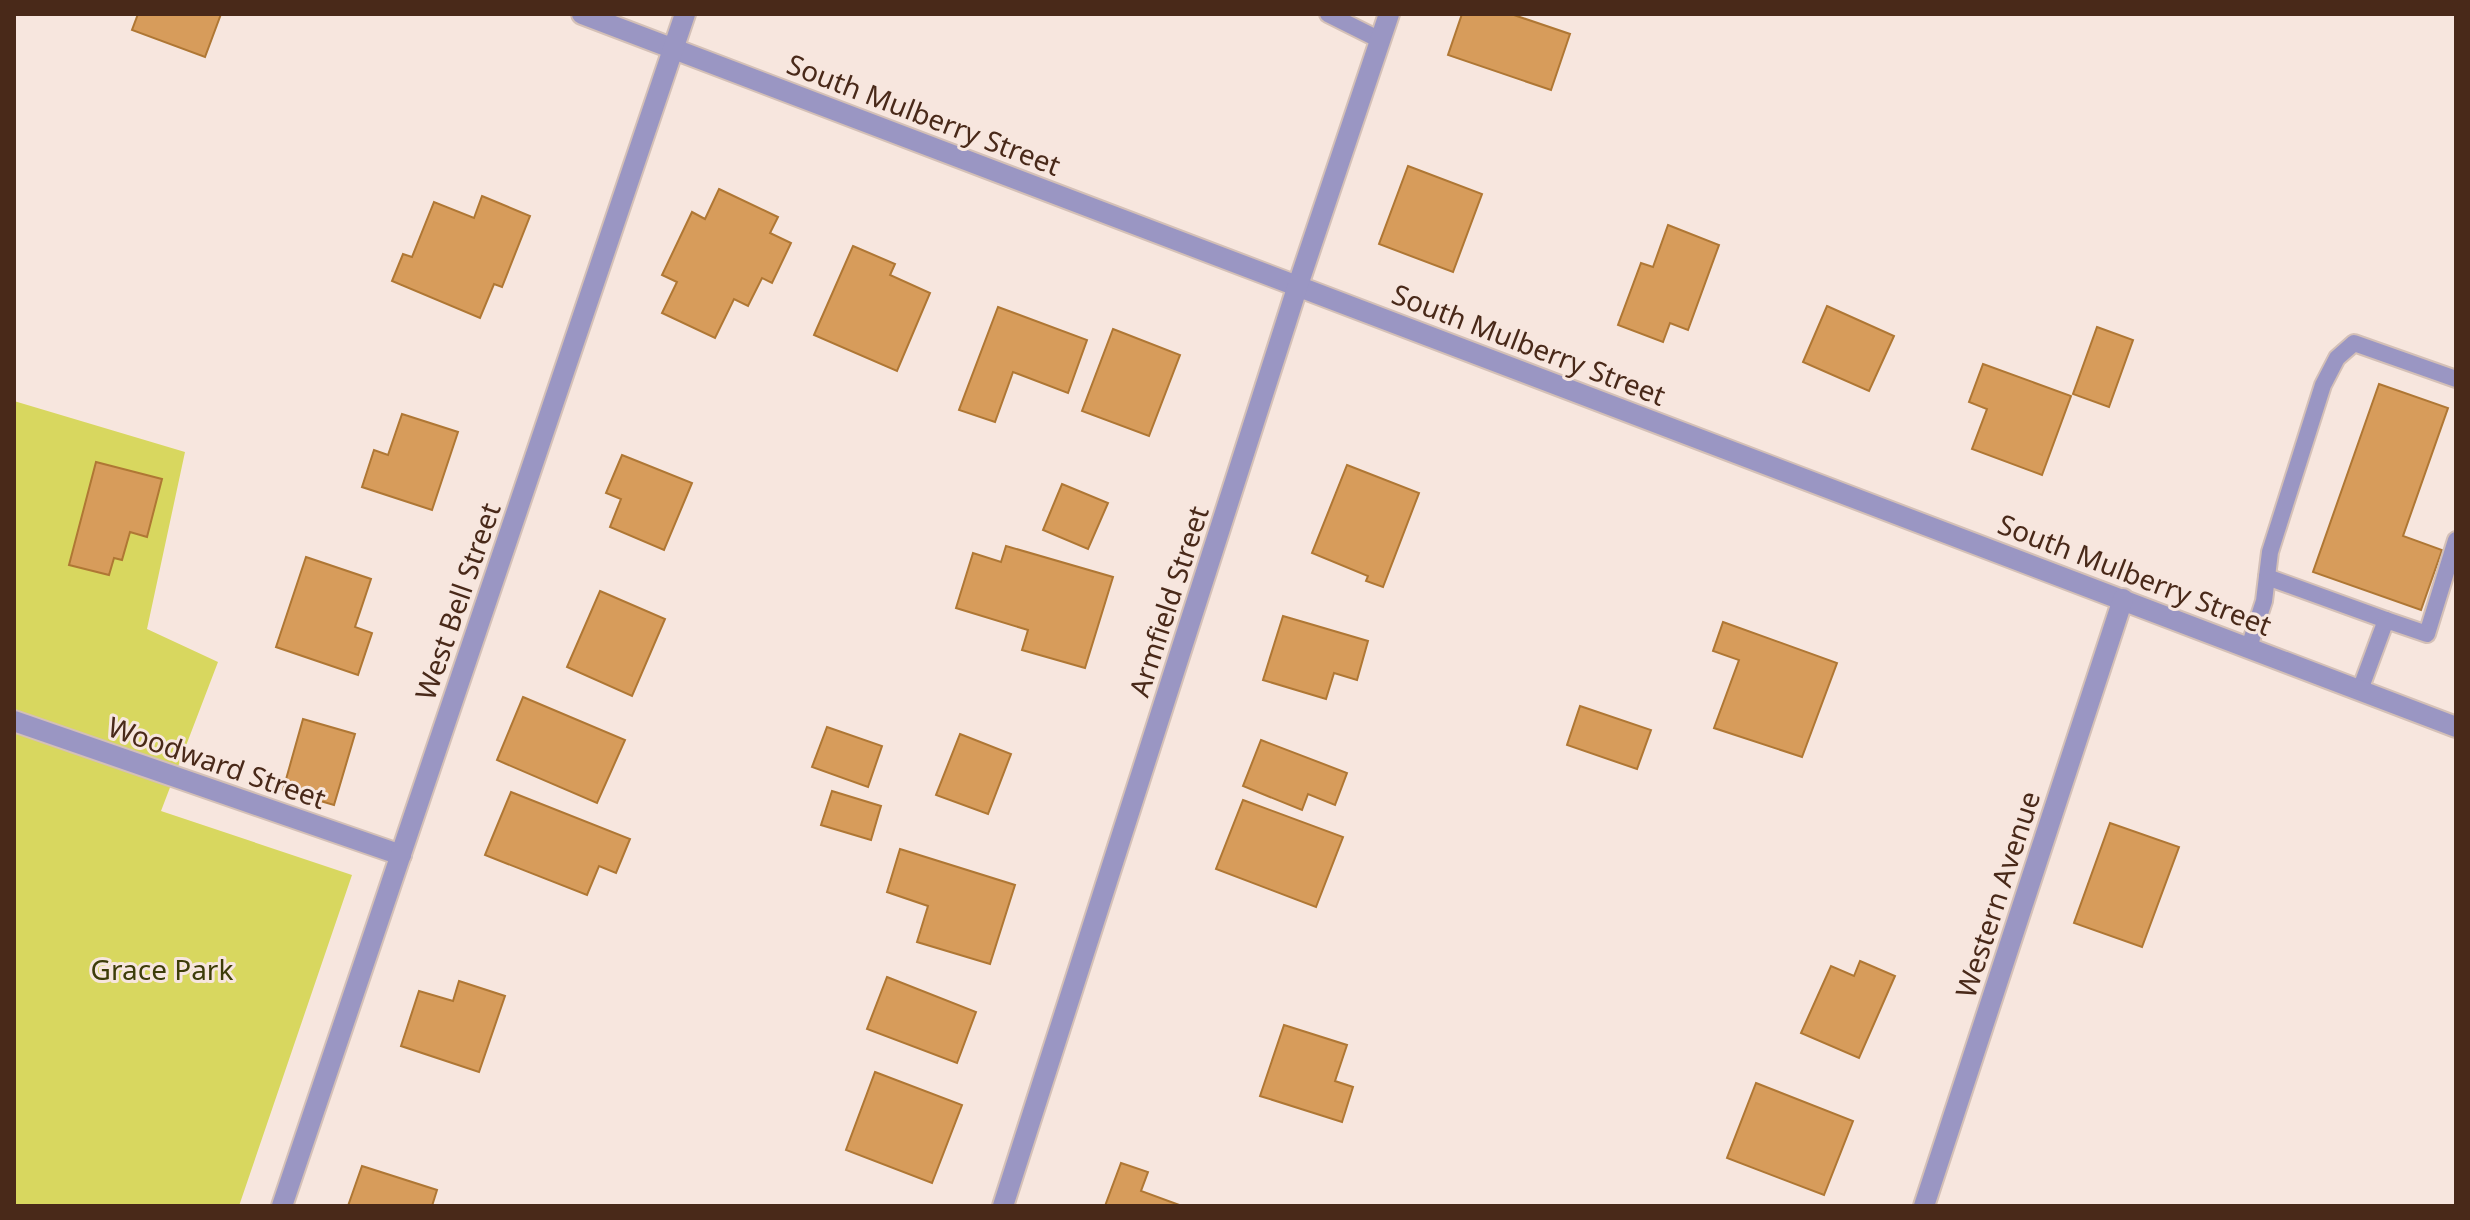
<svg xmlns="http://www.w3.org/2000/svg" width="2470" height="1220" viewBox="0 0 2470 1220" font-family="'Noto Sans',sans-serif">
<style>
.green{fill:#d8d75f}
.building{fill:#d79c5b;stroke:#af7734;stroke-width:2}
.lines{fill:none;stroke-linecap:round;stroke-linejoin:round}
.lane-casing{stroke:#d4c0b7;stroke-width:20}
.street-casing{stroke:#d4c0b7;stroke-width:24}
.lane{stroke:#9a96c3;stroke-width:16}
.street{stroke:#9a96c3;stroke-width:20}
.labels{text-anchor:middle;dominant-baseline:central;stroke-width:6;stroke-linejoin:round;paint-order:stroke}
.street-label{font-size:28px;fill:#492919;stroke:#f7e6de}
.park-label{font-size:28px;fill:#3d3c08;stroke:#f7e6de}
</style>
<rect width="100%" height="100%" fill="#f7e6de"/>
<!-- green -->
<polygon class="green" points="14,401 185,452 147,629 218,662 161,811 352,875 239,1206 14,1206"/>
<!-- building -->
<g class="building">
<polygon points="138,14 221,14 205,57 132,30"/>
<polygon points="1462,14 1511,14 1570,34 1551,90 1448,55"/>
<polygon points="1408,166 1482,194 1453,272 1379,244"/>
<polygon points="719,189 778,217 770,233 791,243 772,283 762,278 748,306 734,299 715,338 662,313 677,282 662,275 692,212 705,219"/>
<polygon points="482,196 530,216 502,287 494,284 480,318 392,281 403,254 412,257 434,202 474,218"/>
<polygon points="1668,225 1719,245 1688,330 1670,323 1663,342 1618,325 1641,263 1653,267"/>
<polygon points="853,246 895,264 890,275 930,293 897,371 814,335"/>
<polygon points="1827,306 1894,336 1869,391 1803,362"/>
<polygon points="998,307 1087,340 1068,393 1013,372 995,422 959,410"/>
<polygon points="2097,327 2133,340 2109,407 2073,394"/>
<polygon points="1113,329 1180,355 1149,436 1082,411"/>
<polygon points="1983,364 2071,396 2042,475 1972,449 1987,409 1969,402"/>
<polygon points="2379,384 2448,408 2403,536 2442,550 2421,610 2313,572"/>
<polygon points="402,414 458,432 432,510 362,487 374,450 388,455"/>
<polygon points="622,455 692,483 664,550 610,527 621,499 606,493"/>
<polygon points="96,462 162,479 147,537 130,532 122,560 114,558 109,575 69,565"/>
<polygon points="1347,465 1419,493 1383,587 1366,581 1368,576 1312,553"/>
<polygon points="1062,484 1108,503 1088,549 1043,530"/>
<polygon points="1006,546 1113,577 1085,668 1022,650 1028,630 956,608 973,553 1001,562"/>
<polygon points="306,557 371,579 355,627 372,633 358,675 276,647"/>
<polygon points="600,591 665,619 632,696 567,667"/>
<polygon points="1283,616 1368,641 1357,680 1334,673 1326,699 1263,680"/>
<polygon points="1723,622 1837,663 1802,757 1714,728 1739,660 1713,651"/>
<polygon points="523,697 625,740 597,803 497,760"/>
<polygon points="1580,706 1651,730 1637,769 1567,745"/>
<polygon points="303,719 355,734 334,805 283,790"/>
<polygon points="827,727 882,746 868,787 812,767"/>
<polygon points="960,734 1011,754 988,814 936,795"/>
<polygon points="1261,740 1347,773 1335,805 1308,794 1302,810 1243,786"/>
<polygon points="832,791 881,806 871,840 821,825"/>
<polygon points="511,792 630,839 616,873 599,866 587,895 485,855"/>
<polygon points="1243,800 1343,837 1316,907 1216,869"/>
<polygon points="2110,823 2179,847 2142,947 2074,923"/>
<polygon points="900,849 1015,885 990,964 917,942 928,906 887,892"/>
<polygon points="1860,961 1895,976 1859,1058 1801,1033 1831,966 1854,976"/>
<polygon points="887,977 976,1012 957,1063 867,1029"/>
<polygon points="459,981 505,996 479,1072 401,1046 419,991 453,1001"/>
<polygon points="1284,1025 1347,1045 1335,1081 1353,1087 1342,1122 1260,1096"/>
<polygon points="875,1072 962,1105 932,1183 846,1150"/>
<polygon points="1756,1083 1853,1121 1824,1195 1727,1158"/>
<polygon points="1121,1163 1148,1172 1141,1191 1182,1206 1105,1206"/>
<polygon points="362,1166 437,1190 432,1206 348,1206"/>
</g>
<g class="lines">
<!-- lane casing -->
<g class="lane-casing">
<g id="lane">
<polyline points="1328,14 1380,40"/>
<polyline points="2267,577 2386,620"/>
<polyline points="2249,647 2264,601 2270,552 2323,385 2337,358 2354,343 2456,379"/>
<polyline points="2360,690 2386,620 2427,634 2456,540"/>
</g>
</g>
<!-- street casing -->
<g class="street-casing">
<g id="street">
<polyline points="582,14 2456,727"/>
<polyline points="14,721 401,855"/>
<polyline points="282,1206 685,14"/>
<polyline points="1003,1206 1298,285 1389,14"/>
<polyline points="1924,1206 2123,599"/>
</g>
</g>
<!-- lane -->
<use href="#lane" class="lane"/>
<!-- street -->
<use href="#street" class="street"/>
</g>
<g class="labels">
<!-- street labels -->
<g class="street-label">
<text transform="translate(924 114) rotate(21)">South Mulberry Street</text>
<text transform="translate(1529 344) rotate(21)">South Mulberry Street</text>
<text transform="translate(2135 574) rotate(21)">South Mulberry Street</text>
<text transform="translate(457 601) rotate(-71)">West Bell Street</text>
<text transform="translate(1168 601) rotate(-72)">Armfield Street</text>
<text transform="translate(217 762) rotate(19)">Woodward Street</text>
<text transform="translate(1997 894) rotate(-72)">Western Avenue</text>
</g>
<!-- park labels -->
<g class="park-label">
<text x="162" y="969">Grace Park</text>
</g>
</g>
<!-- border -->
<rect width="2470" height="1220" fill="none" stroke="#492919" stroke-width="32"/>
</svg>
